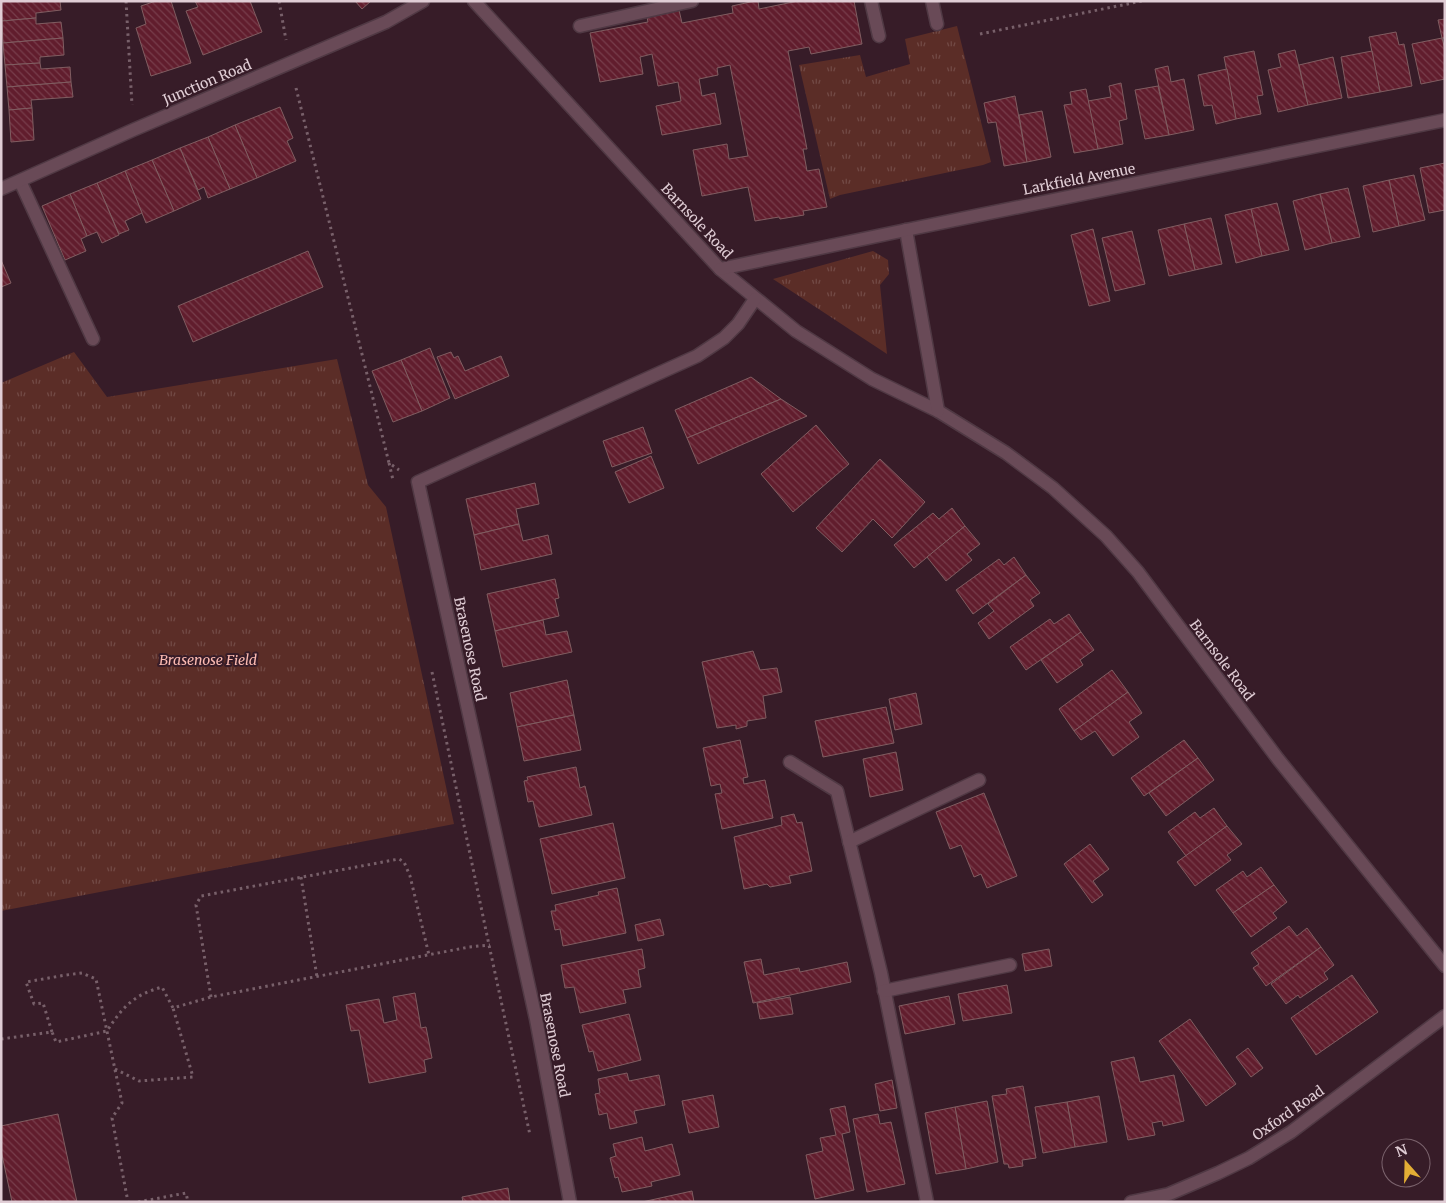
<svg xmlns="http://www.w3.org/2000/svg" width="1446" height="1203" viewBox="0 0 1446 1203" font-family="Merriweather,serif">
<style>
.grass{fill:url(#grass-tufts)}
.building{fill:url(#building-back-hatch);stroke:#805d61}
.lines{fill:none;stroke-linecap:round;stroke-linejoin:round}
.minor-casing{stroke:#503944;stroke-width:15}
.path{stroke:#78606a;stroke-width:3;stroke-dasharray:2.5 4;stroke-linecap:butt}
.minor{stroke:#694a57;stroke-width:12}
.labels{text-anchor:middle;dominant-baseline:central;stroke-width:4;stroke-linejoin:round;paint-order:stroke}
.street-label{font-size:14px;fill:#e0cdd5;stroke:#371c28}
.park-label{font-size:14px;font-style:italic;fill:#fbbab1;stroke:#371c28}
</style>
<defs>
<pattern id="grass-tufts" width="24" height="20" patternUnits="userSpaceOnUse" patternTransform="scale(1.25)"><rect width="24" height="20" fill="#5b2d27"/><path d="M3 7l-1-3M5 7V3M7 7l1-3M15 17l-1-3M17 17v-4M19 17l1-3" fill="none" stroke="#724a45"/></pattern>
<pattern id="building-back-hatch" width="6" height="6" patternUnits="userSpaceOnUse" patternTransform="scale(1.25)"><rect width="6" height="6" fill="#611d2d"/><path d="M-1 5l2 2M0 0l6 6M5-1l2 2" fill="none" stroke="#773d4b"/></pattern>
</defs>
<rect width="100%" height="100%" fill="#371c28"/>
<!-- grass -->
<g class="grass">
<polygon points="957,26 991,162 983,165 840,195 830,199 799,65 860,55 866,77 910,64 905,39"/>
<polygon points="873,251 888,260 889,274 880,285 887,354 773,279"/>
<polygon points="74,352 107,397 337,359 368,485 386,507 454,824 1,911 1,383"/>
</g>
<!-- building -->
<g class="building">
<polygon points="1,1 60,1 61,10 36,13 36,18 2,21"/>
<polygon points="156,1 171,1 191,63 151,76 136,28 146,24 141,6"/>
<polygon points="195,1 250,1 262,32 203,55 186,11 198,7"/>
<polygon points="355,1 371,1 362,9"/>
<polygon points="755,1 758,1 759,9 798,1 854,1 862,44 811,54 809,47 788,51 807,149 803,149 807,171 819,169 827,207 803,211 804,215 780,219 779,217 755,221 748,187 702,196 693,150 727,144 729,159 748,156 730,65 717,68 718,75 699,79 702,96 715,93 721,124 662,135 656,106 681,101 678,82 658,86 652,54 640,57 643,74 600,82 590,33 648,22 647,17 679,10 682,23 733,13 732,6"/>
<polygon points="36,18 36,24 61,22 63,38 3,43 2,21"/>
<polygon points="1445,19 1445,38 1442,38 1438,20"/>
<polygon points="1396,32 1399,45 1404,44 1412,86 1380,92 1369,37"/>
<polygon points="63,38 64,55 40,57 40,63 5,65 3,43"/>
<polygon points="1442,38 1445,50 1445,79 1421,84 1412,44"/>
<polygon points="1295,50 1308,105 1278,112 1268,70 1281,67 1278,54"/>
<polygon points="1254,51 1263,95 1257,96 1261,114 1236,119 1224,57"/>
<polygon points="1372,51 1380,92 1348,98 1341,57"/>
<polygon points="1333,57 1342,98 1308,105 1299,65"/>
<polygon points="40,63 41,69 70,67 71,82 7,87 5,65"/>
<polygon points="1168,66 1171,82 1184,79 1194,130 1169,135 1155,69"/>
<polygon points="1227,69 1236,119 1216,124 1212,105 1204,106 1198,75"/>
<polygon points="71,82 73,97 31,100 32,108 9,110 7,87"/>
<polygon points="1121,83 1127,119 1119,121 1123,144 1098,149 1088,101 1111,97 1109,86"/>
<polygon points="1158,86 1169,135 1145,139 1135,90"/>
<polygon points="1086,89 1098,149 1074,153 1064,105 1072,104 1070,92"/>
<polygon points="1015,96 1027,162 1004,166 996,122 988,123 984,103"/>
<polygon points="280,107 293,138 287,141 296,161 257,178 235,125"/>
<polygon points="32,108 34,140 11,142 9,110"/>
<polygon points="1042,111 1051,157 1027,162 1019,115"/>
<polygon points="235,125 257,178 230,189 208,137"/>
<polygon points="208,137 230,189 208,198 204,187 198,190 180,148"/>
<polygon points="180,148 201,199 174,211 152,160"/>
<polygon points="152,160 174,211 146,223 125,171"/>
<polygon points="1445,163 1445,210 1429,213 1420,168"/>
<polygon points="125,171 142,213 125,221 129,230 119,234 97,183"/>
<polygon points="1414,175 1425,220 1399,226 1389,180"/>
<polygon points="1389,180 1399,226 1373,232 1363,186"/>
<polygon points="97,183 119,235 102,243 97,232 87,236 70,194"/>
<polygon points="1348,188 1360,237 1332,243 1320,194"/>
<polygon points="70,194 87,236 81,239 86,251 65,260 42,206"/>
<polygon points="1320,194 1332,243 1305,250 1293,201"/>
<polygon points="1277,203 1289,250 1262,256 1251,209"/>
<polygon points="1251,209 1262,256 1236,263 1225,215"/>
<polygon points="1211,218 1222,264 1195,270 1184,224"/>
<polygon points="1184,224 1195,270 1169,276 1158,230"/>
<polygon points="1093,229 1110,301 1089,306 1071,235"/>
<polygon points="1132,231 1145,284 1115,291 1102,238"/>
<polygon points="308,251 323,287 193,342 178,306"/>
<polygon points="1,260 11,283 1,287"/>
<polygon points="430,348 450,398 422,411 401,360"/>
<polygon points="451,352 454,358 458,356 465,371 501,356 509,376 455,399 437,357"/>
<polygon points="401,360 422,411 393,422 372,371"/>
<polygon points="751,377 781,399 687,438 675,410"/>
<polygon points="781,399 807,416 698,464 687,438"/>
<polygon points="816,425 849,464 793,512 761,474"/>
<polygon points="643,427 652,453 612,467 603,441"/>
<polygon points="651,456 664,488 629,503 615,472"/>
<polygon points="880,459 925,502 892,538 873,519 842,552 816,528"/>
<polygon points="535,483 539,504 516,509 519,524 474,535 466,499"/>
<polygon points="952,508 965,526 914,568 894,545 933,513 939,519"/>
<polygon points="519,524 523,541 548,535 552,554 481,570 474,535"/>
<polygon points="965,526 980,544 967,554 972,560 946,581 927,557"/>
<polygon points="1014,557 1026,575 973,614 956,590 999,559 1004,565"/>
<polygon points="1026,575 1040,593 1030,600 1034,606 989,639 978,623 994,611 988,604"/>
<polygon points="555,579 559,598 555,599 559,616 495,631 487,594"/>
<polygon points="1069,614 1081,632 1026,670 1010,647 1050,619 1054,624"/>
<polygon points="543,620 546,635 567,631 572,652 503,667 495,631"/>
<polygon points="1081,632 1094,650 1080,660 1083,665 1057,683 1041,660"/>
<polygon points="753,651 760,670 777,668 782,692 763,696 766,718 747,721 747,726 736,729 736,725 717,728 702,662"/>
<polygon points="1112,670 1128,692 1074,731 1059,709"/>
<polygon points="567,680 574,715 517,727 510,693"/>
<polygon points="1128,692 1142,713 1129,722 1139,737 1113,756 1095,731 1081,740 1074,731"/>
<polygon points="916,693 922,724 895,730 889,699"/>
<polygon points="886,707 894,743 823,757 815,721"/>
<polygon points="574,715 581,750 524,761 517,727"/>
<polygon points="740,740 748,777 743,778 744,784 765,780 773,818 722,829 715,794 722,793 720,784 711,786 703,748"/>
<polygon points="1184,740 1198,758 1144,796 1131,778"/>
<polygon points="896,752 903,790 870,797 863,759"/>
<polygon points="1198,758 1214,780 1166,816 1149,793"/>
<polygon points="576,767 580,788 585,786 592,815 539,827 533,801 528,802 524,781 528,780 527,777"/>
<polygon points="984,793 1017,876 987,888 981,874 974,877 961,845 950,849 936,812"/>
<polygon points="1214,808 1227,826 1186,856 1168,832 1195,812 1200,818"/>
<polygon points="794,814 797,823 802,822 812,871 789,876 791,883 770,887 767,884 744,889 734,837 782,825 781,817"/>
<polygon points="613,823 625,878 552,894 540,839"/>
<polygon points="1227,826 1242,844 1227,855 1231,860 1195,886 1177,862"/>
<polygon points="1090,844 1109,869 1093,881 1103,895 1092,903 1064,864"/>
<polygon points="1261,867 1274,885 1233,913 1216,890 1243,871 1247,877"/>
<polygon points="1274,885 1287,902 1273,913 1277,918 1251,937 1233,913"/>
<polygon points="617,888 626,933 563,946 560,929 555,930 551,911 556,911 555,905 599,895 598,892"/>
<polygon points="660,919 664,935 638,941 635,925"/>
<polygon points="1289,926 1297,936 1307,928 1321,947 1266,986 1253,968 1259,964 1251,953"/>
<polygon points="1321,947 1334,965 1324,973 1328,979 1300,998 1298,995 1286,1004 1271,984"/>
<polygon points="642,949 645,968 638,970 641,987 623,990 626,1003 580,1013 574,987 565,988 561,965"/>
<polygon points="1049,949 1052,966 1025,971 1022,954"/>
<polygon points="761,959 764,975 799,968 800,972 847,962 851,982 753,1003 744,962"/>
<polygon points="1352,975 1378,1012 1316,1055 1291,1018"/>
<polygon points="1007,985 1012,1013 963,1021 958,994"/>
<polygon points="415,993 421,1028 426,1027 432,1058 424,1060 426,1072 369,1083 359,1030 351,1031 346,1005 379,999 384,1023 397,1020 393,997"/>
<polygon points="949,996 955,1024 905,1034 899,1006"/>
<polygon points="790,997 793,1014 760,1019 757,1003"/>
<polygon points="629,1014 641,1060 598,1071 593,1051 589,1052 582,1025"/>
<polygon points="1190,1019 1236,1084 1206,1106 1159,1041"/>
<polygon points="1248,1048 1263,1068 1251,1077 1236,1057"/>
<polygon points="1134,1057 1140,1082 1174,1075 1184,1121 1163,1126 1162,1121 1152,1123 1155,1135 1128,1140 1111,1062"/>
<polygon points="627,1073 629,1081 659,1075 665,1105 634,1111 637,1123 610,1129 607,1113 599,1115 595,1094 600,1093 598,1079"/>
<polygon points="892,1080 897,1108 880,1111 875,1084"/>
<polygon points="1023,1086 1036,1158 1022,1160 1023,1166 1009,1168 1008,1164 1004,1164 992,1096 1007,1094 1006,1089"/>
<polygon points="713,1095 719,1127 689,1133 682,1101"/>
<polygon points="1099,1096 1107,1142 1075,1147 1067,1102"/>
<polygon points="987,1101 998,1162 966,1169 955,1107"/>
<polygon points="1067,1102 1075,1147 1043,1153 1035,1107"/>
<polygon points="845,1106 850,1132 842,1134 854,1190 815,1199 806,1155 823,1151 820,1138 836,1135 830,1109"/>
<polygon points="955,1107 966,1169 936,1174 925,1113"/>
<polygon points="58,1114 77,1202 12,1202 1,1150 1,1126"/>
<polygon points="878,1114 880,1124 891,1122 905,1184 867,1192 853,1119"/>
<polygon points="642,1137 645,1151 672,1144 680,1175 651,1182 652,1186 622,1192 618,1177 615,1178 610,1158 616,1156 613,1144"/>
<polygon points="508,1188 510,1202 463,1202 462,1197"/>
<polygon points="692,1191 694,1202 642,1202"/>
</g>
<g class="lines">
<!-- minor casing -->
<g class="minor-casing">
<g id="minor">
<polyline points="474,1 720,269 796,331 872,379 938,411 1006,453 1053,488 1106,536 1138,572 1278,759 1445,966"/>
<polyline points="871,1 879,36"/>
<polyline points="932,1 937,24"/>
<polyline points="580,26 692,1"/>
<polyline points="20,181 93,339"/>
<polyline points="1,189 133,130 386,22 423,1"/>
<polyline points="906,230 938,411"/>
<polyline points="720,269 906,230 1445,120"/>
<polyline points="790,762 837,791 881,973 927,1202"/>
<polyline points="849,842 979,780"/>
<polyline points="884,991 1010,965"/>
<polyline points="570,1202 536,1019 418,482 697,356 724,338 738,324 755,299"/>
<polyline points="1131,1202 1169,1194 1218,1173 1249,1158 1291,1132 1445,1016"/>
</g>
</g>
<!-- path -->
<g class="path">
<polyline points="126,1 132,105"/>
<polyline points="279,1 286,40"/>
<polyline points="980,34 1142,1"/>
<polyline points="296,88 389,463 399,470"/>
<polyline points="389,463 393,480"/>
<polyline points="432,672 489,945 530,1135"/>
<polyline points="301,877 317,977"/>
<polyline points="211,997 196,905 201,896 399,859 404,862 410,876 429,955"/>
<polyline points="52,1032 43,1003 34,1004 26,982 66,975 82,973 96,979 122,1103 112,1118 128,1202"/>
<path d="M1,1039L52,1032L56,1042L107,1031C123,1006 134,995 162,987L173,1008L211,997L469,947L490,945"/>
<polyline points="115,1069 139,1081 193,1077 173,1008"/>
<polyline points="138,1202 186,1193 188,1202"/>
</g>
<!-- minor -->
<use href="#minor" class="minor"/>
</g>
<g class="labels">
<!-- street labels -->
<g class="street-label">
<text transform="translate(207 82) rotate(-23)">Junction Road</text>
<text transform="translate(1079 179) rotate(-11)">Larkfield Avenue</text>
<text transform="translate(697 221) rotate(47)">Barnsole Road</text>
<text transform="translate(470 649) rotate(78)">Brasenose Road</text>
<text transform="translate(1222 660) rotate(53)">Barnsole Road</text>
<text transform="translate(555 1045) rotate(79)">Brasenose Road</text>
<text transform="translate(1288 1113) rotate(-35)">Oxford Road</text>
</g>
<!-- park labels -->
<g class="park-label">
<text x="208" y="660">Brasenose Field</text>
</g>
</g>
<!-- border -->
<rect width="1446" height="1203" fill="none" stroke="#e0cdd5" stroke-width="5"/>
<!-- north arrow -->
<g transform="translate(1406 1163) rotate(340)"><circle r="24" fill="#371c28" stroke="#7b636d"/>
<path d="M0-4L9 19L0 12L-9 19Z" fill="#e3ae35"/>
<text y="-8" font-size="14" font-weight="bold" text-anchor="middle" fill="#e0cdd5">N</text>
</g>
</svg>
